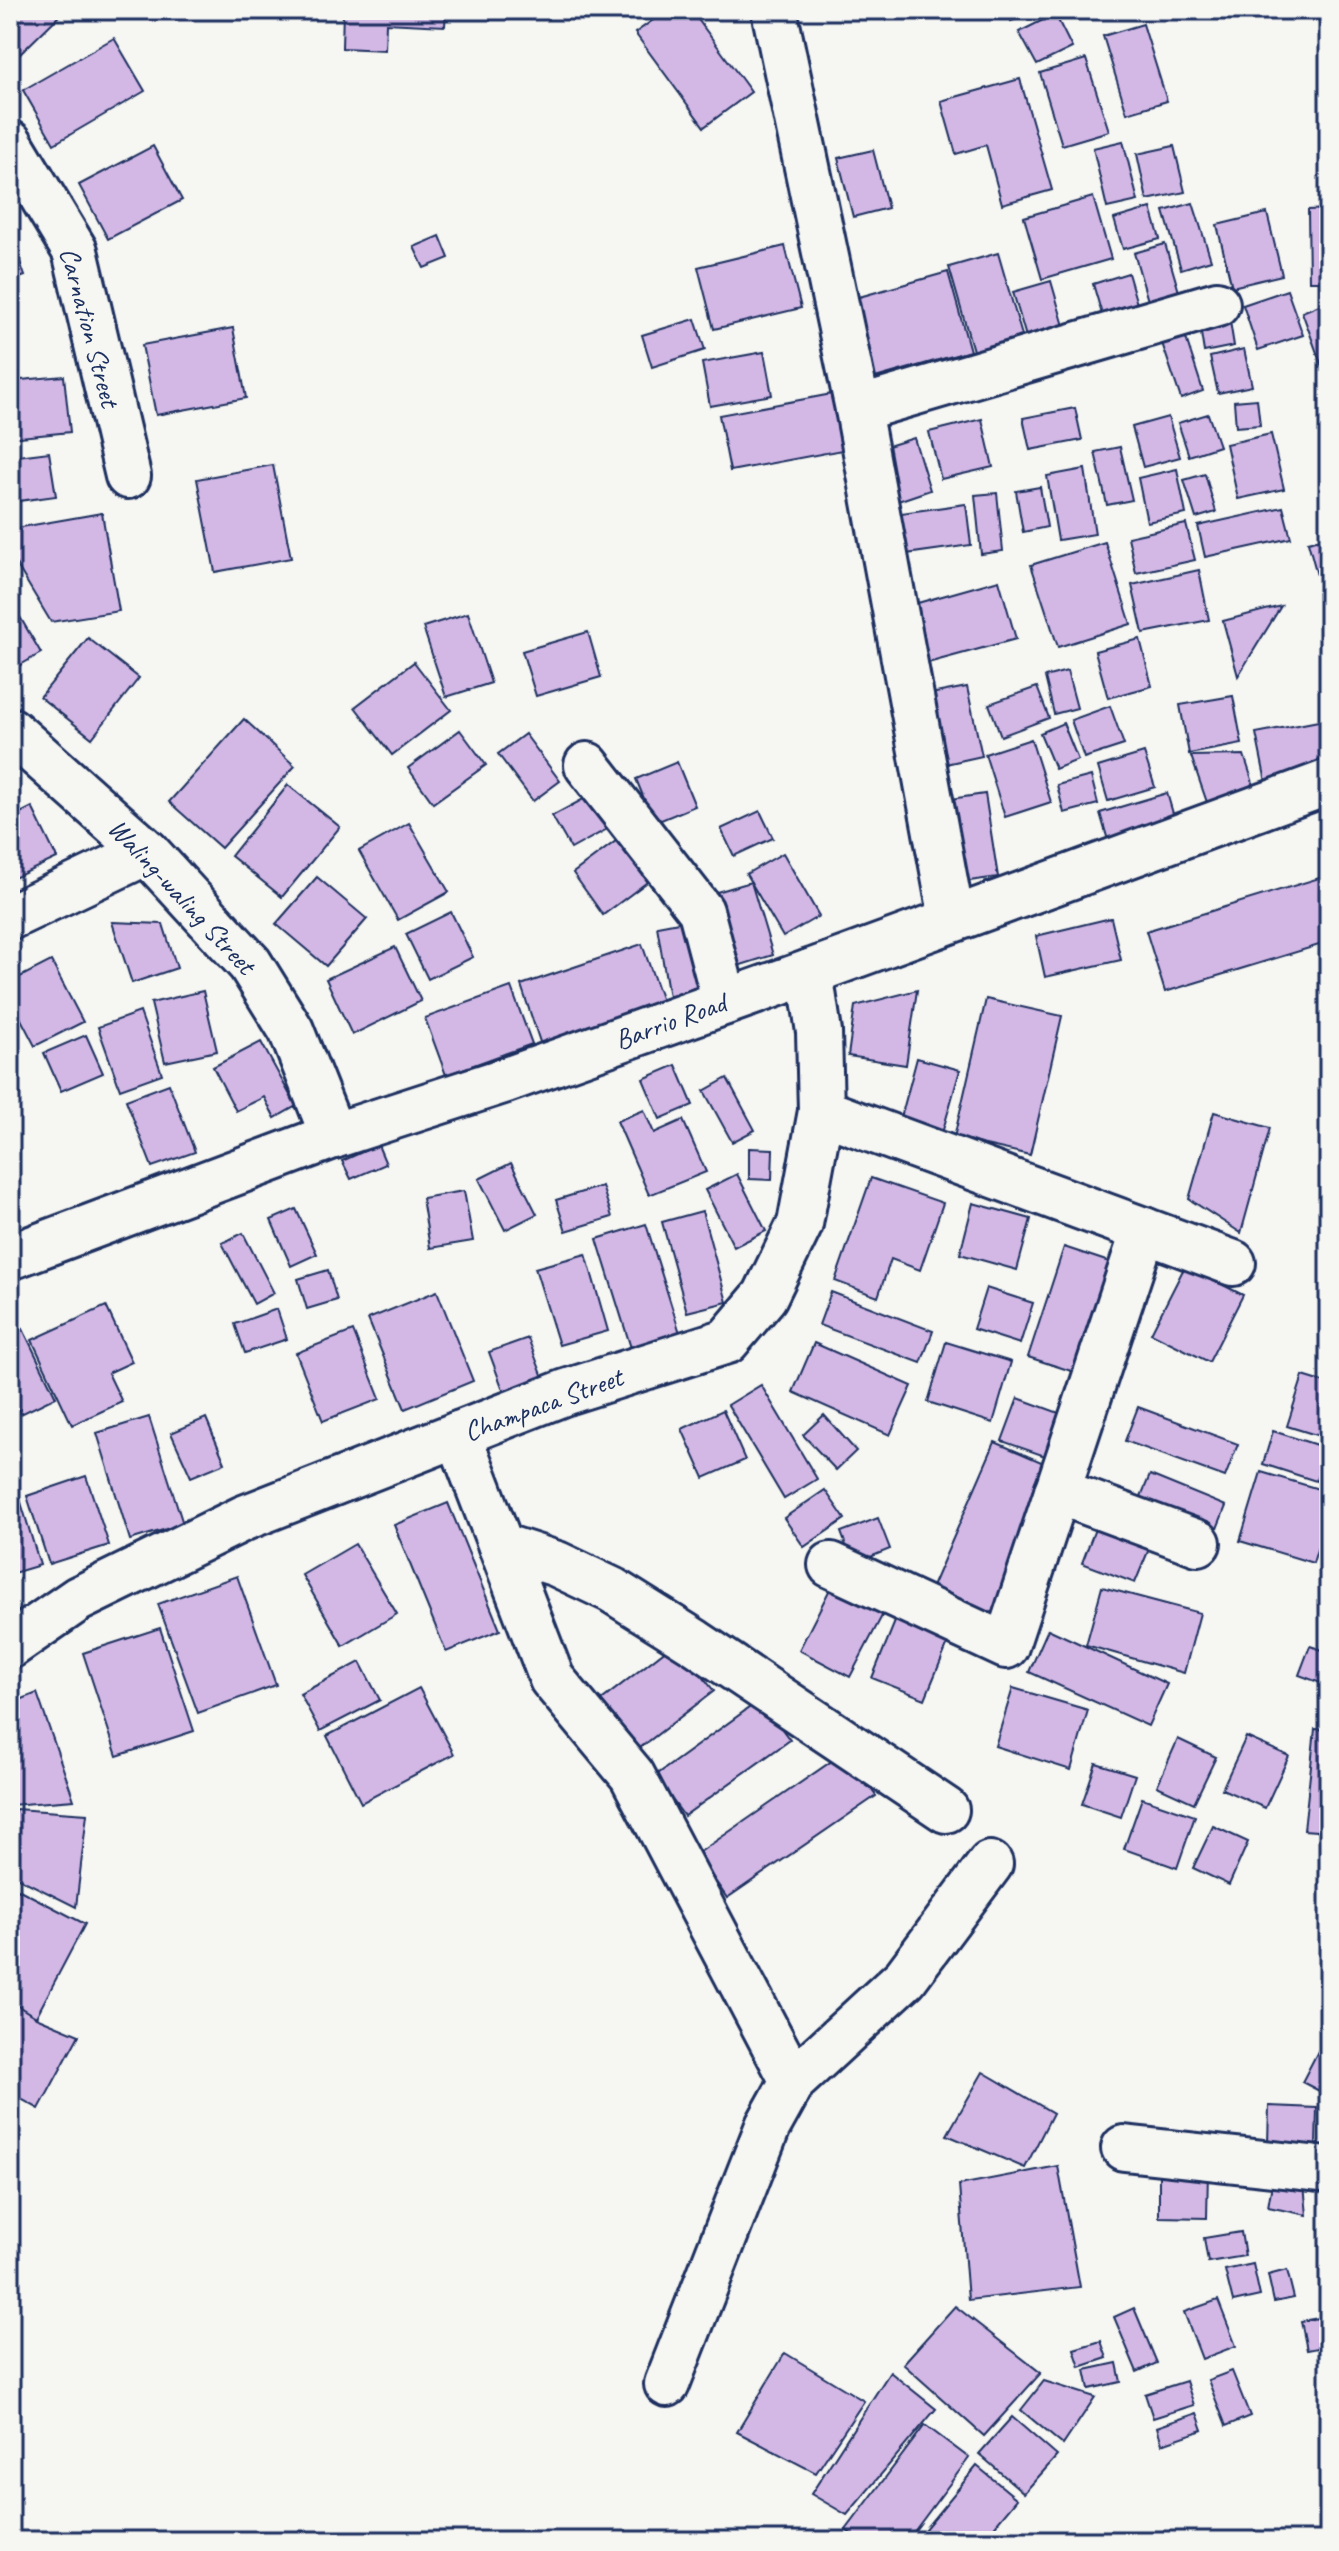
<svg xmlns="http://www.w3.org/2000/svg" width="1339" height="2551" viewBox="0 0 1339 2551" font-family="Caveat,sans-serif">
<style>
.building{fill:#d3b8e6;stroke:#1b2f5e;stroke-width:2}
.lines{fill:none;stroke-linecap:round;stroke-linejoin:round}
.minor-casing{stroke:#1b2f5e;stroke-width:50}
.minor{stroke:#f6f6f2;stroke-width:44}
.labels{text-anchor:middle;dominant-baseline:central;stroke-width:6;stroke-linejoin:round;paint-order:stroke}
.street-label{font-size:28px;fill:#1b2f5e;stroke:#f6f6f2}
</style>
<rect width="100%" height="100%" fill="#f6f6f2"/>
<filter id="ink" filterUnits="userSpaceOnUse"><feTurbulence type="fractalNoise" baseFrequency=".0125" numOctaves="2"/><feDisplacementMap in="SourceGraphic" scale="16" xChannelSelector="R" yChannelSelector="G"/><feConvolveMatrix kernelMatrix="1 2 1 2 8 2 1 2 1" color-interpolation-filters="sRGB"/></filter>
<g filter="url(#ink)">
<!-- building -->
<g class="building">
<polygon points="10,10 65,10 15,59 10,54"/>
<polygon points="343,10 446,10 445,26 386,23 385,50 342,48"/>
<polygon points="667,10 691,10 751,92 704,127 635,33"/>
<polygon points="1007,10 1035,10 1036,13 1011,21"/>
<polygon points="1055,14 1072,48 1037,65 1019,32"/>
<polygon points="1143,24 1167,101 1127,113 1103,36"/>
<polygon points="114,38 145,91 54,144 23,90"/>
<polygon points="1086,59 1109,131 1062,145 1040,73"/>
<polygon points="1020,79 1052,190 1002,204 986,145 956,154 941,101"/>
<polygon points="1123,141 1138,201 1107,208 1093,148"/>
<polygon points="153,146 182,200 108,239 79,185"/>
<polygon points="1174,146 1185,192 1147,200 1137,154"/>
<polygon points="873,150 888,208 853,217 838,158"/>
<polygon points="1093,197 1111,259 1042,279 1024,217"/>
<polygon points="1193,203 1211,260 1181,269 1164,211"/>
<polygon points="1151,208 1160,239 1123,249 1114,219"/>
<polygon points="1329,209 1329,281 1309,281 1308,210"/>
<polygon points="1267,213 1282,275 1232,287 1217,225"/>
<polygon points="10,234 25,276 10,281"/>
<polygon points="440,236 449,258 424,268 414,247"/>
<polygon points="1165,244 1182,302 1151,311 1134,253"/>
<polygon points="785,246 801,308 714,329 698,267"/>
<polygon points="998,253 1025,346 976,361 949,267"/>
<polygon points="948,272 970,351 875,378 852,299"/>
<polygon points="1128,273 1139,311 1104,321 1093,284"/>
<polygon points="1051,281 1064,326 1026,337 1013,292"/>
<polygon points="1287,290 1303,335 1258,350 1243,305"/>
<polygon points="1329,301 1329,379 1327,380 1302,312"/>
<polygon points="1229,315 1234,346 1204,352 1199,321"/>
<polygon points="695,319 705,350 652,367 642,335"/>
<polygon points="233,328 246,398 156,415 142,345"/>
<polygon points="1184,332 1203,391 1181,399 1161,340"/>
<polygon points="1244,349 1252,386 1218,393 1210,357"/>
<polygon points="764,352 772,395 710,406 702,363"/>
<polygon points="64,376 70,432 10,438 10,381"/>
<polygon points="832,394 842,450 730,471 719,415"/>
<polygon points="1257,399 1260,425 1236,427 1234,401"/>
<polygon points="1075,408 1082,440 1030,450 1023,418"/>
<polygon points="1208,414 1219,446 1189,456 1178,423"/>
<polygon points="1168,417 1180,457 1143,467 1132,427"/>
<polygon points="982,419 993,467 941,479 929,432"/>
<polygon points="1271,434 1284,489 1238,499 1226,444"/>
<polygon points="914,438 930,490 898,501 882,448"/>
<polygon points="1120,447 1132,500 1107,505 1095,452"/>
<polygon points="49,452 56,496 11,502 10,457"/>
<polygon points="273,465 291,558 215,572 197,479"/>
<polygon points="1085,469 1095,534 1058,540 1047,476"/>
<polygon points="1177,469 1186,514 1147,522 1138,478"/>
<polygon points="1205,474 1216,512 1196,518 1184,480"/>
<polygon points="1040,487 1047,527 1023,532 1016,491"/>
<polygon points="997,493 1003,551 981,554 975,495"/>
<polygon points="966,504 971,545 906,554 901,513"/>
<polygon points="1283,507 1291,538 1205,557 1198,526"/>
<polygon points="102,513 119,611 51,622 10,554 10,529"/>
<polygon points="1186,524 1195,560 1136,573 1128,537"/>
<polygon points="1329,537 1329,572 1317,575 1308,542"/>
<polygon points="1105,542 1131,624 1058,647 1031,565"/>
<polygon points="1199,570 1209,620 1143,633 1132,585"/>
<polygon points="999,580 1016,639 924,664 907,606"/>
<polygon points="10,600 41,653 10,671"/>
<polygon points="1281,606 1238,676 1223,621"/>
<polygon points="468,613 491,683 446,697 423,627"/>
<polygon points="588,632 601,677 536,696 522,651"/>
<polygon points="88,638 139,678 92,738 40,697"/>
<polygon points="1140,639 1152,686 1108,698 1095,651"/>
<polygon points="414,662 451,710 392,755 355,707"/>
<polygon points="1067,671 1077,708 1054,714 1045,677"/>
<polygon points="967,687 982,756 941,765 925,695"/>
<polygon points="1037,687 1049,718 1001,736 989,704"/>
<polygon points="1233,696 1242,744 1189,754 1180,705"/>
<polygon points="1110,706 1124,745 1084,758 1071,720"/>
<polygon points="244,719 295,766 221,848 169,802"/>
<polygon points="1329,719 1329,775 1267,787 1256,733"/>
<polygon points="1063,723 1078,760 1055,769 1040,733"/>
<polygon points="460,730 486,765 433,803 408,768"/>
<polygon points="525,734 560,781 533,801 498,754"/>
<polygon points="1031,739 1051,802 1005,817 985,754"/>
<polygon points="1144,753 1155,787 1108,801 1098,767"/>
<polygon points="1244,755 1257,795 1210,811 1191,756"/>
<polygon points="677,762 695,806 654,823 636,779"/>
<polygon points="1091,776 1098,804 1064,813 1057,785"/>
<polygon points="288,785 340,827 282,897 231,856"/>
<polygon points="1167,793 1179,834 1112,854 1100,813"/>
<polygon points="985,794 998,877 955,883 943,800"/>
<polygon points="589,796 607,829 571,849 552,816"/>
<polygon points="32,807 57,858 12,879 10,875 10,818"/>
<polygon points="760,811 773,838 734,856 721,829"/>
<polygon points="409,823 449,892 398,920 359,851"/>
<polygon points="620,838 650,880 603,915 573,873"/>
<polygon points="783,853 819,916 783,937 746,874"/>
<polygon points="1329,875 1329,942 1165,992 1146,931"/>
<polygon points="317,877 367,919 326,966 276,924"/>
<polygon points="751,882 773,955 725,970 703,896"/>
<polygon points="451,912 473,957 428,979 406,934"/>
<polygon points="700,918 714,995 670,1003 657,926"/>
<polygon points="1111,918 1121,960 1045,977 1036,936"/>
<polygon points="112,922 163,924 177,968 132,983"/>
<polygon points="642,944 663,1004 541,1045 521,985"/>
<polygon points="395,947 421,1001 352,1035 326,979"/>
<polygon points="51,961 83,1022 35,1046 10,998 10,982"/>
<polygon points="511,987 532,1044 446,1075 425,1018"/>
<polygon points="917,990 906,1065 848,1056 855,1006"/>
<polygon points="203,991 217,1051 165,1062 151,1003"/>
<polygon points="986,999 1062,1016 1030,1155 954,1138"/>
<polygon points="140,1012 162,1074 120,1089 98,1027"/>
<polygon points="86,1035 103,1073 61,1091 44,1053"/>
<polygon points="261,1042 296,1106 275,1118 264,1097 236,1111 213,1067"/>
<polygon points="917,1058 960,1070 941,1137 899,1125"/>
<polygon points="676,1065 693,1105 660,1119 643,1079"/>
<polygon points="727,1078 755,1130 732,1142 704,1091"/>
<polygon points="169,1084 195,1152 152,1167 126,1100"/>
<polygon points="644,1110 654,1133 683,1120 706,1172 649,1195 617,1121"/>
<polygon points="1214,1112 1270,1128 1241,1233 1189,1199"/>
<polygon points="378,1145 386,1164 351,1179 342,1161"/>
<polygon points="749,1148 773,1149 772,1180 749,1179"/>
<polygon points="511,1163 537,1214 505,1230 479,1179"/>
<polygon points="737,1174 766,1231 734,1247 705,1190"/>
<polygon points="871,1178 943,1203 920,1270 891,1259 878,1297 835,1281"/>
<polygon points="602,1186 612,1217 566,1231 556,1200"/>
<polygon points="464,1191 473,1241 430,1248 422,1198"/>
<polygon points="973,1203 1031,1219 1017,1270 960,1254"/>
<polygon points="296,1209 317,1254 291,1266 271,1220"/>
<polygon points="702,1211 727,1302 687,1312 662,1222"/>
<polygon points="646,1224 680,1333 631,1348 597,1239"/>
<polygon points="243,1233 274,1293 254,1304 222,1243"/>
<polygon points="1064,1247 1130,1269 1096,1379 1028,1357"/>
<polygon points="586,1254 608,1331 559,1345 535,1268"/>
<polygon points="1185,1266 1243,1295 1209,1362 1151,1333"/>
<polygon points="328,1270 337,1300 307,1309 298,1279"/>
<polygon points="986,1288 1033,1303 1020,1344 973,1329"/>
<polygon points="437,1291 473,1381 405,1409 368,1319"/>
<polygon points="831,1292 933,1331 921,1363 819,1325"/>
<polygon points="106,1306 132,1362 108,1373 122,1402 72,1425 32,1340"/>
<polygon points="277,1309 287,1339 245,1353 235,1324"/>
<polygon points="22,1327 56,1397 21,1414 10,1392 10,1332"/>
<polygon points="353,1331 380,1399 323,1421 296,1353"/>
<polygon points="528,1338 544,1380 505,1395 489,1352"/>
<polygon points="946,1342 1011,1362 993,1423 928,1402"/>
<polygon points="814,1343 912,1386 890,1435 793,1392"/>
<polygon points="1303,1376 1329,1384 1329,1429 1326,1438 1287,1426"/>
<polygon points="761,1385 817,1479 784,1499 728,1405"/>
<polygon points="1018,1398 1081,1421 1065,1463 1002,1441"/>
<polygon points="1138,1407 1238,1444 1225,1477 1125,1441"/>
<polygon points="723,1410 745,1460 704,1478 682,1429"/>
<polygon points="824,1415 856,1451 836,1470 803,1435"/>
<polygon points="149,1417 183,1524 130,1540 97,1433"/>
<polygon points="206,1418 225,1463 191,1477 171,1433"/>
<polygon points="1273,1431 1326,1448 1316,1481 1263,1464"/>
<polygon points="995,1442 1069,1474 1003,1628 928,1596"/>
<polygon points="1261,1472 1329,1492 1329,1510 1313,1563 1240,1541"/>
<polygon points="1150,1475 1226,1506 1208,1551 1131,1520"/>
<polygon points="86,1476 109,1545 49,1564 27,1496"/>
<polygon points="825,1490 845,1519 804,1547 784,1518"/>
<polygon points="20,1499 40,1565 10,1574 10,1502"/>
<polygon points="448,1503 500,1630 446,1652 394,1525"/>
<polygon points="878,1518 890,1549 853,1564 841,1532"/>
<polygon points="1095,1529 1149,1549 1135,1583 1082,1563"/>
<polygon points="355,1544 397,1614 343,1646 302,1575"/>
<polygon points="237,1576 276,1685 198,1713 158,1604"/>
<polygon points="831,1587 883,1614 850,1677 799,1650"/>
<polygon points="1102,1587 1200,1613 1184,1673 1086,1645"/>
<polygon points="896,1619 949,1641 925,1699 872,1678"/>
<polygon points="160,1628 194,1731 117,1756 83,1653"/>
<polygon points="1048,1629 1167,1684 1148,1726 1029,1672"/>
<polygon points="676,1642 714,1691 632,1754 594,1706"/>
<polygon points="1310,1646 1329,1652 1329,1686 1299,1675"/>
<polygon points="360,1662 380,1700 320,1731 300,1694"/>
<polygon points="419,1688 454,1754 361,1803 327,1736"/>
<polygon points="1013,1688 1088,1710 1071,1770 995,1746"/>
<polygon points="37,1693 74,1800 10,1805 10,1704"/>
<polygon points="760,1700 790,1740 684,1816 655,1776"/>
<polygon points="1315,1729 1329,1730 1329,1832 1304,1830"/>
<polygon points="1246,1737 1289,1756 1265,1808 1222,1789"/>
<polygon points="1178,1739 1216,1757 1194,1803 1157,1786"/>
<polygon points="845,1752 876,1796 727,1898 697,1854"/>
<polygon points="1096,1763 1135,1775 1121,1817 1082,1804"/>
<polygon points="1142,1798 1195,1816 1177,1868 1124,1849"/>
<polygon points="15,1809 87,1814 76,1907 14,1876"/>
<polygon points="1213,1826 1248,1842 1229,1885 1193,1868"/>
<polygon points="10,1885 85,1924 36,2017 10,2004"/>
<polygon points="10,2001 36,2017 79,2035 39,2109 10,2093"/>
<polygon points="1329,2030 1329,2096 1302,2082"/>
<polygon points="983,2072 1053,2113 1025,2168 947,2135"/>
<polygon points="1269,2106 1317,2108 1316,2145 1268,2144"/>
<polygon points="1058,2166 1080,2287 968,2300 959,2185"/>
<polygon points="1159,2168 1208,2170 1207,2218 1159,2217"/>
<polygon points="1303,2175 1307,2215 1268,2207 1273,2178"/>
<polygon points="1241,2232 1245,2256 1208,2262 1204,2238"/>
<polygon points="1253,2264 1260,2296 1233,2302 1225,2270"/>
<polygon points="1287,2270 1294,2298 1274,2302 1268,2275"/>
<polygon points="1218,2300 1236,2346 1202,2359 1184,2312"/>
<polygon points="955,2306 1041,2373 984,2436 903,2364"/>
<polygon points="1134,2308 1157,2363 1137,2372 1114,2317"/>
<polygon points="1325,2317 1329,2346 1307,2350 1301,2321"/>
<polygon points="1101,2341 1107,2358 1080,2367 1074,2349"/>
<polygon points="785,2353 864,2401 816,2473 737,2432"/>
<polygon points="1117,2363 1121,2382 1089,2389 1085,2370"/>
<polygon points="1232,2371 1250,2416 1226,2426 1208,2380"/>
<polygon points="890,2372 936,2409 847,2515 811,2494"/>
<polygon points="1044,2381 1095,2397 1063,2445 1021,2410"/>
<polygon points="1186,2381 1194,2405 1153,2418 1145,2394"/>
<polygon points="1197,2413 1203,2430 1162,2444 1157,2427"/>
<polygon points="1012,2417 1057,2456 1024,2493 979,2454"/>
<polygon points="925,2425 969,2458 907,2541 861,2541 846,2530"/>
<polygon points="977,2466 1017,2499 982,2541 915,2541"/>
</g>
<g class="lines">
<!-- minor casing -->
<g class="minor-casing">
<g id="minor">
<polyline points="774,10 858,409 952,919"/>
<polyline points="10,143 75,251 128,476"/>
<polyline points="858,409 1217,304"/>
<polyline points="10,730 147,852 250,964 291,1030 333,1136"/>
<polyline points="587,765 701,911 725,1002"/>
<polyline points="10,917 147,852"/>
<polyline points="821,1111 1233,1263"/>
<polyline points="10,1257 333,1136 506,1080 810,972 1329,782"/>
<polyline points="458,1434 552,1679 632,1775 793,2081"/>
<polyline points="1057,1491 1198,1543"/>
<polyline points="501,1546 557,1564 612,1590 695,1642 946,1810"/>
<polyline points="831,1565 1006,1646 1144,1230"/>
<polyline points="10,1646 78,1599 244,1518 566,1392 727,1341 765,1296 800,1224 821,1111 819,1032 810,972"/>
<polyline points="1124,2148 1329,2170"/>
<polyline points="667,2384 768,2126 793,2081 905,1978 990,1864"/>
</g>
</g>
<!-- minor -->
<use href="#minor" class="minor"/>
</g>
</g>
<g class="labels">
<!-- street labels -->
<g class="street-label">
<text transform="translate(90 327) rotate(75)">Carnation Street</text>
<text transform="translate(182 896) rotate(47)">Waling-waling Street</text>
<text transform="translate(670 1021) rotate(-20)">Barrio Road</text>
<text transform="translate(543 1404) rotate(-20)">Champaca Street</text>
</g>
</g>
<!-- margin -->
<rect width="1339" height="2551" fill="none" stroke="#f6f6f2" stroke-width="40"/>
<rect x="20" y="20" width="1299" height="2511" fill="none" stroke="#1b2f5e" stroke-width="3" filter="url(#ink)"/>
</svg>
